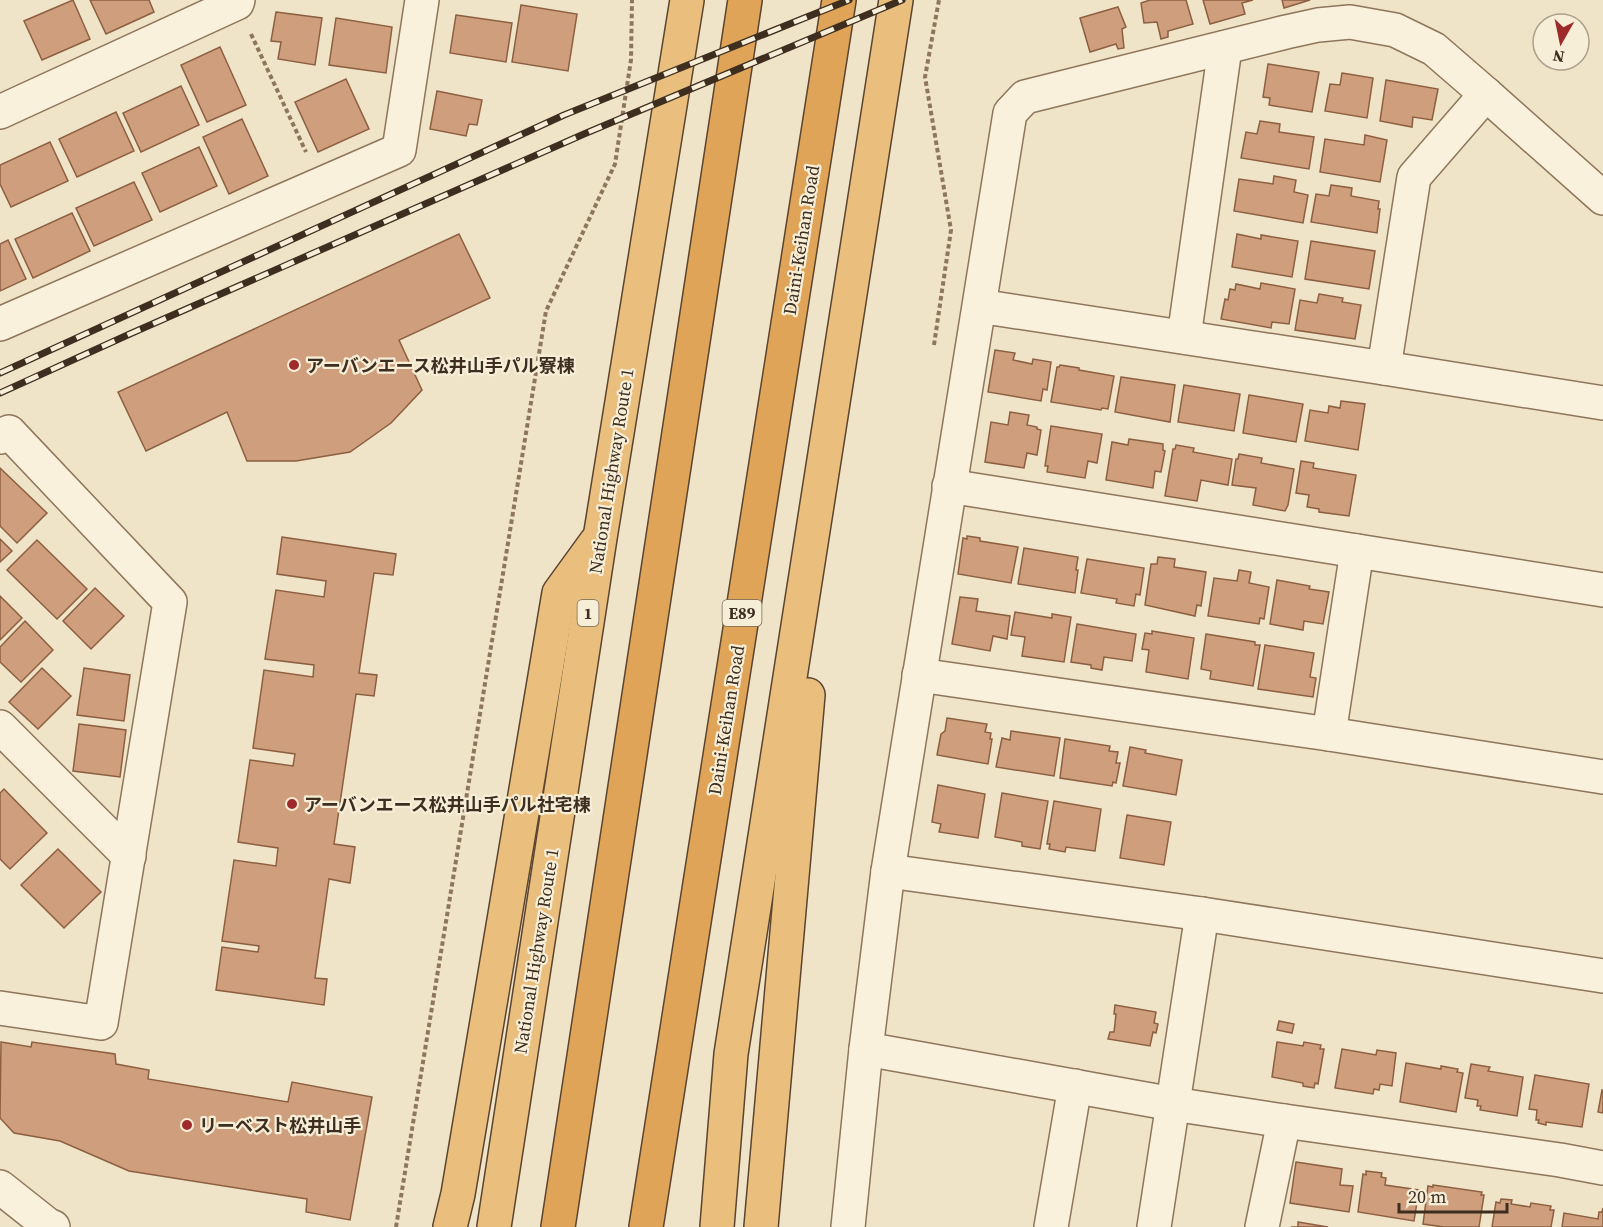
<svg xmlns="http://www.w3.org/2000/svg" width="1603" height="1227" viewBox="0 0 1603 1227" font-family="'Source Serif 4','Noto Sans JP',serif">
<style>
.building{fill:#cf9f7d;stroke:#8d5f41;stroke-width:1.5}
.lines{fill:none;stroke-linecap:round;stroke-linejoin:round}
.minor-casing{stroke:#8d765c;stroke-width:36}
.tertiary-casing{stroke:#8d765c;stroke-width:36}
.trunk-casing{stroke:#5b4430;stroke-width:36}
.motorway-casing{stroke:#5b4430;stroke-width:36}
.path{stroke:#8d765c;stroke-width:4;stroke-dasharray:4.5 3;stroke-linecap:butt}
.minor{stroke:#faf1dc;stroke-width:33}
.tertiary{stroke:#faf1dc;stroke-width:33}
.trunk{stroke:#eabe7c;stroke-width:33}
.motorway{stroke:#e0a458;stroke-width:33}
.rail-casing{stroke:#3d2e20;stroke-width:7}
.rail{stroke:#f7eed8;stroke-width:4.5;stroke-dasharray:14;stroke-linecap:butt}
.poi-dot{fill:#9e2a2b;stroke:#f7eed8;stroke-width:2}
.labels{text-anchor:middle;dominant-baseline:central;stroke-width:4.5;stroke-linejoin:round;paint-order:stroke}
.shield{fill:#f7eed8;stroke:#756857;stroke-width:1.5}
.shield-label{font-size:16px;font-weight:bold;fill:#3d2e20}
.street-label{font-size:18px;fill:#3d2e20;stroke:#f7eed8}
.poi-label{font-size:18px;font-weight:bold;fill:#3d2e20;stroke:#f7eed8;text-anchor:start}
</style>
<rect width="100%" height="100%" fill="#f0e4c8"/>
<!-- building -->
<g class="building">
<polygon points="73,0 90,39 42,60 24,21"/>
<polygon points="90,0 149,0 154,12 106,34"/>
<polygon points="1150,0 1186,0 1193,24 1168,31 1168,37 1161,39 1157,22 1144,23 1141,3"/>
<polygon points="1203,0 1253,0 1242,3 1245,14 1210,24"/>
<polygon points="1282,0 1310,0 1284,8"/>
<polygon points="521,5 577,14 568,71 512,62"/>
<polygon points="1118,7 1126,27 1122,29 1124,48 1118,49 1116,44 1090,52 1080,18"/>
<polygon points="276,12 322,18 315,65 278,59 281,42 271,41"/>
<polygon points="456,15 512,23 506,62 450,53"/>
<polygon points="336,18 392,27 386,73 329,65"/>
<polygon points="220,47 246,105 207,122 181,65"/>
<polygon points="1268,64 1319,72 1312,112 1269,105 1270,98 1263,97"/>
<polygon points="1342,73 1373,78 1367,118 1325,111 1330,84 1340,85"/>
<polygon points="346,79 369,129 318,152 295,102"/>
<polygon points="1386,80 1438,89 1432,120 1413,117 1412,127 1380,121"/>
<polygon points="181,86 199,125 141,152 123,113"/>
<polygon points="437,91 482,100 477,125 469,124 466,136 430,129"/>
<polygon points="116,112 134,151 77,177 59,139"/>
<polygon points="242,119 268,176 229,194 203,137"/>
<polygon points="1260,121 1280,124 1279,132 1314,137 1309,169 1241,158 1246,132 1257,134"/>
<polygon points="1365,135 1387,140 1380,182 1320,172 1325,139 1364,145"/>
<polygon points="50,142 68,181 11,207 0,184 0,165"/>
<polygon points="199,147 217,186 160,212 142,173"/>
<polygon points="1274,176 1296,180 1294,192 1308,195 1303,223 1234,211 1239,179 1273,184"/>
<polygon points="134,182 152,220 94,246 76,208"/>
<polygon points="1331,185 1352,188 1351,196 1379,201 1378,209 1380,209 1377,233 1311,222 1316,194 1329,196"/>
<polygon points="72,213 90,251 33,278 15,239"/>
<polygon points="459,234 490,298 399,340 422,390 391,423 350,452 296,461 247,461 227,412 146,451 118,392"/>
<polygon points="1237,234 1261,239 1261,235 1298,241 1292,277 1232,267"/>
<polygon points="8,240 26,279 0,291 0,244"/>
<polygon points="1311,241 1375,251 1369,289 1305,279"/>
<polygon points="1261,283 1295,289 1289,324 1272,322 1271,328 1221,319 1225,299 1228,300 1230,289 1235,290 1236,284 1260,289"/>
<polygon points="1319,294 1343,298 1342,302 1361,305 1355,339 1295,330 1300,300 1317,303"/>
<polygon points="995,350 1015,353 1013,360 1032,364 1033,359 1051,362 1047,390 1043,389 1041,401 988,392"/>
<polygon points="1060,365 1079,368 1079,370 1114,376 1108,409 1102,408 1101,410 1051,402 1057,367 1059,367"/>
<polygon points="1121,377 1175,385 1170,422 1115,412"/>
<polygon points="1184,385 1240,394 1234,431 1178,422"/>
<polygon points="1249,395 1303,404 1296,442 1243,433"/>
<polygon points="1341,401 1365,404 1358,450 1305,441 1310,410 1328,413 1329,406 1340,408"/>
<polygon points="1010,412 1029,415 1027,425 1037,427 1037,429 1041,430 1037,455 1027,453 1024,468 985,462 991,422 1008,425"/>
<polygon points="1051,426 1102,434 1097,463 1088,461 1085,478 1047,472 1048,466 1045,466"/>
<polygon points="1129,439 1163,444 1163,450 1165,451 1161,472 1155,471 1153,488 1106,480 1112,442 1128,445"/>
<polygon points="1176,445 1194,448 1193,452 1232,459 1228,485 1201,480 1197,501 1165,496 1173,449 1175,449"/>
<polygon points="1239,454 1262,458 1261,463 1294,469 1288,505 1285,511 1253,505 1256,488 1232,485 1236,459 1238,459"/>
<polygon points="1301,461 1314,463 1313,468 1356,475 1349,516 1319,512 1319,509 1307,507 1309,495 1296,493"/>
<polygon points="0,468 47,513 17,543 0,526"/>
<polygon points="967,536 980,538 980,541 1018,547 1011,583 958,574 963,538 967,539"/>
<polygon points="282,537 396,554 393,575 374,573 359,673 377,675 374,696 356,694 334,844 355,847 350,883 329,879 315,978 327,979 324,1005 216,990 222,947 258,952 259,946 222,941 234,860 276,866 278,848 238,842 250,760 293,766 295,754 253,748 264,670 313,677 314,665 265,659 276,590 324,597 326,581 277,574"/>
<polygon points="0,539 12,551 0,562"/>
<polygon points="37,540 87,589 57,619 7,570"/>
<polygon points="1024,548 1078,557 1076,570 1078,570 1075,593 1018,584"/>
<polygon points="1158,557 1175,559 1174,567 1206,572 1201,606 1197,605 1195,616 1145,605 1151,564 1157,564"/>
<polygon points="1087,559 1144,568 1140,595 1136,594 1134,606 1116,603 1117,599 1081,593"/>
<polygon points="1239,570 1251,572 1249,583 1269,587 1264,619 1260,618 1259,624 1208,616 1214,578 1237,581"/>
<polygon points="1277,580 1310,586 1309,589 1329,592 1323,624 1304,621 1303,630 1270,624"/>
<polygon points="95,588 124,616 91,649 63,621"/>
<polygon points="0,596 22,618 0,640"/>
<polygon points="960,597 978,599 976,611 1010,616 1007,639 993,636 990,651 952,644"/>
<polygon points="1015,612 1052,618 1052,614 1071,617 1064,662 1022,656 1025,637 1011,635"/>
<polygon points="25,621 53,650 21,682 0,662 0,647"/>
<polygon points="1077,624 1136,634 1132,661 1104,657 1102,670 1091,668 1091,665 1071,662"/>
<polygon points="1152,631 1194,638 1188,679 1146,672 1149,650 1142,649 1145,633 1152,634"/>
<polygon points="1206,634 1255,642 1255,645 1260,645 1253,686 1210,679 1211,671 1201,669"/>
<polygon points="1265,645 1314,653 1310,677 1316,678 1313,697 1258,689"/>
<polygon points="42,668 71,696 38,729 9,702"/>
<polygon points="84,668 130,675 124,721 77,715"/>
<polygon points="947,718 987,724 985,732 991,733 990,739 992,739 988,764 937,755 941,734 945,731"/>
<polygon points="79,724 126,730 120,777 73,771"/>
<polygon points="1011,731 1060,738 1054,776 996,767 1002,738 1010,740"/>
<polygon points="1065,739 1110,746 1109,751 1118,752 1116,763 1120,763 1116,783 1113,782 1112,786 1060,778"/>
<polygon points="1130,747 1146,750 1145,753 1182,760 1176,795 1123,786"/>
<polygon points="938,785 985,794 978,838 939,832 941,824 932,822"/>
<polygon points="4,789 47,833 10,869 0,859 0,793"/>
<polygon points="1002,793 1048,801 1040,849 1022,846 1022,842 995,837"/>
<polygon points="1054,801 1101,809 1095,851 1066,847 1065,852 1049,849 1050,844 1047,844"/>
<polygon points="1127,815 1171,822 1164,865 1120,858"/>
<polygon points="58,849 101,892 64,928 21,885"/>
<polygon points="1115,1005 1156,1012 1154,1023 1158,1024 1156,1033 1153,1032 1150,1046 1108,1039 1110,1032 1114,1032 1116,1014 1114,1014"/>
<polygon points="1279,1021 1294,1024 1292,1033 1277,1030"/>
<polygon points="1,1042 31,1047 32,1042 115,1054 116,1064 149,1070 148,1079 288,1102 292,1082 372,1097 350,1220 306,1212 307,1199 129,1171 60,1141 14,1133 0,1118"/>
<polygon points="1277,1042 1303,1046 1304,1042 1321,1045 1320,1049 1324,1049 1318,1084 1315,1083 1314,1088 1303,1086 1303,1083 1272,1077"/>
<polygon points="1342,1049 1376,1055 1377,1050 1396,1053 1392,1086 1380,1084 1379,1090 1374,1089 1373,1094 1335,1088"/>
<polygon points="1406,1063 1441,1069 1441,1066 1458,1069 1457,1072 1463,1073 1456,1112 1400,1102"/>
<polygon points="1471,1064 1490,1067 1488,1071 1523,1077 1517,1116 1480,1110 1481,1106 1477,1106 1478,1100 1465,1098"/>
<polygon points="1535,1075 1589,1084 1582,1127 1546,1122 1546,1125 1538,1123 1539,1120 1536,1120 1537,1110 1529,1109"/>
<polygon points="1602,1090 1603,1090 1603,1113 1598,1112"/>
<polygon points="1296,1162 1342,1169 1340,1185 1353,1186 1349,1212 1290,1203"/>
<polygon points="1366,1171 1382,1173 1381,1177 1386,1178 1385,1185 1419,1190 1414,1221 1358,1212 1363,1174 1366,1175"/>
<polygon points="1433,1185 1482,1192 1481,1195 1484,1195 1479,1227 1444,1227 1423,1224 1428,1186 1433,1187"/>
<polygon points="1501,1199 1512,1200 1511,1204 1530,1207 1531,1203 1551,1206 1550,1210 1554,1210 1551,1227 1492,1227 1496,1202 1500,1203"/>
<polygon points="1603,1208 1603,1227 1562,1227 1564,1213 1598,1219 1599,1212 1602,1212"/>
<polygon points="1298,1222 1328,1227 1291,1227 1298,1227"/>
</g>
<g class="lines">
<!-- minor casing -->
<g class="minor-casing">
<g id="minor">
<polyline points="1486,94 1603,198"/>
<polyline points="0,112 237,3 238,0"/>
<polyline points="0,324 399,150 422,0"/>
<polyline points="1184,337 1225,48"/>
<polyline points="1384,368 1603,403"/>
<polyline points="0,437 9,432 170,602 101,1023 0,1008"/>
<polyline points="1357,551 1603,590"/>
<polyline points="919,675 1329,734 1357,551 949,486"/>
<polyline points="0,727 129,856"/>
<polyline points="1329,734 1603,777"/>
<polyline points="888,871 1202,914 1603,976"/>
<polyline points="866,1049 1173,1104 1284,1121 1560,1160 1603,1168"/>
<polyline points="848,1227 866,1049 888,871 1010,113 1025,97 1286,32 1318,25 1350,22 1395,30 1434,49 1486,94 1414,177 1384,368 979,306"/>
<polyline points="1051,1227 1075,1086"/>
<polyline points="1154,1227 1202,914"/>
<polyline points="1262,1227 1284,1121"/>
</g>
</g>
<!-- tertiary casing -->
<g class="tertiary-casing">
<polyline id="tertiary" points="0,1187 48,1225 53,1227"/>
</g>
<!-- trunk casing -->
<g class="trunk-casing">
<g id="trunk">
<polyline points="450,1227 458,1194 559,593 596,542"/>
<polyline points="494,1227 600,538 687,0"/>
<polyline points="717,1227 731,1054 896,0"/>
<polyline points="761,1227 808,695"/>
</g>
</g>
<!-- motorway casing -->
<g class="motorway-casing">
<g id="motorway">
<polyline points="558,1227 745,0"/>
<polyline points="646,1227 839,0"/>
</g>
</g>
<!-- path -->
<g class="path">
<polyline points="251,34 306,152"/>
<polyline points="934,345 951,230 925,77 939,0"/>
<polyline points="396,1227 546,311 615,164 631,60 632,0"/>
</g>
<!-- minor -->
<use href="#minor" class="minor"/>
<!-- tertiary -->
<use href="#tertiary" class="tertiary"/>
<!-- trunk -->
<use href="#trunk" class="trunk"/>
<!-- motorway -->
<use href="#motorway" class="motorway"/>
<!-- rail casing -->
<g class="rail-casing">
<g id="rail">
<polyline points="0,373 564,115 849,0"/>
<polyline points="0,393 132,333 584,134 902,0"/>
</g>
</g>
<!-- rail -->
<use href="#rail" class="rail"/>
</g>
<!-- markers -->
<g class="poi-dot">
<circle cx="294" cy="365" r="6"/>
<circle cx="292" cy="804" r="6"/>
<circle cx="187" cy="1125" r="6"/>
</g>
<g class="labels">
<!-- shield labels -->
<g class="shield">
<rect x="577.5" y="600" width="21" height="26" rx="4.5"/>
<rect x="722.5" y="600" width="39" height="26" rx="4.5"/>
</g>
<g class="shield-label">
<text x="588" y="613">1</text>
<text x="742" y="613">E89</text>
</g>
<!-- street labels -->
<g class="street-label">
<text transform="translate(801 240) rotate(-81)">Daini-Keihan Road</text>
<text transform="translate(611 471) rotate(-81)">National Highway Route 1</text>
<text transform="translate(726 720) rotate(-81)">Daini-Keihan Road</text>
<text transform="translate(536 951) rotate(-81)">National Highway Route 1</text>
</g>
<!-- poi labels -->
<g class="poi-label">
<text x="306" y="365">アーバンエース松井山手パル寮棟</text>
<text x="304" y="804">アーバンエース松井山手パル社宅棟</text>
<text x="199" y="1125">リーベスト松井山手</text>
</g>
</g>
<!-- north arrow -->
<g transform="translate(1561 42) rotate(189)"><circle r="28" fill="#f7eed8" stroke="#ada18e" stroke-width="1.5"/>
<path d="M0-4.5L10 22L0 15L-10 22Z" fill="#9e2a2b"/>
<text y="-9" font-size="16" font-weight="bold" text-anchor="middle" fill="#3d2e20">N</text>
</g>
<!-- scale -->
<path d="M1399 1203v9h108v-9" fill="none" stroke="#3d2e20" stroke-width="3"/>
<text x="1408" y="1203" font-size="18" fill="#3d2e20" stroke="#f7eed8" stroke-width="4.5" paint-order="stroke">20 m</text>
</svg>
